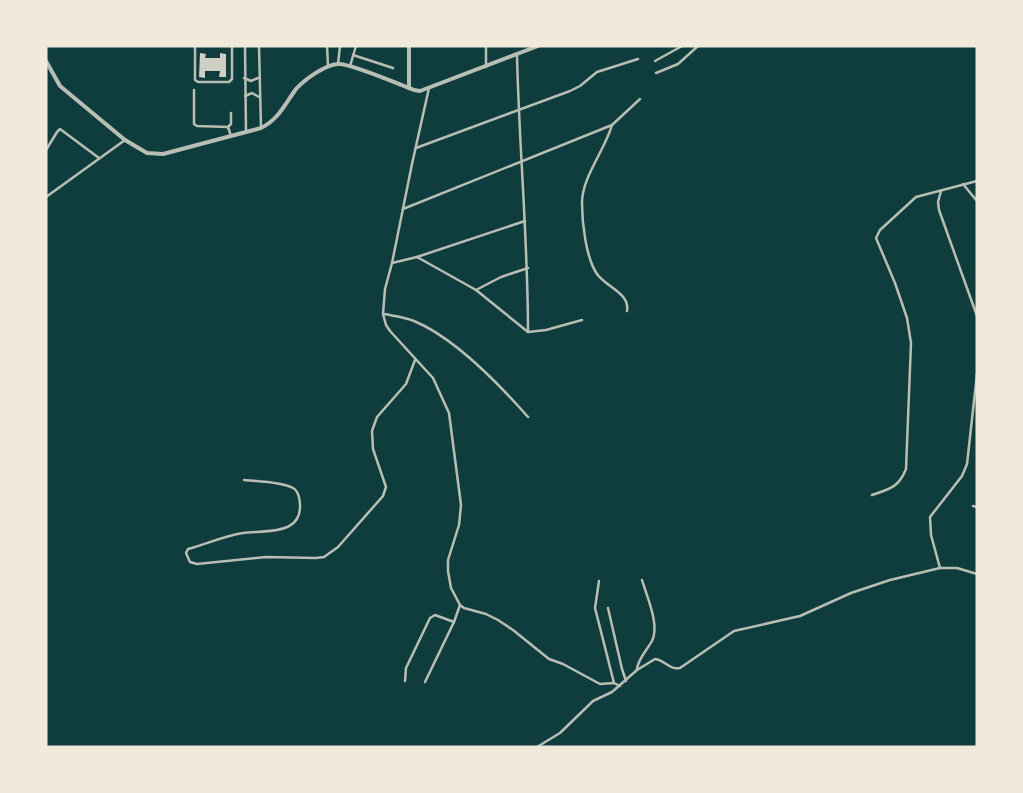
<svg xmlns="http://www.w3.org/2000/svg" width="1023" height="793" viewBox="0 0 1023 793" font-family="Poppins,sans-serif">
<style>
.building{fill:#cfcfc3}
.lines{fill:none;stroke-linecap:round;stroke-linejoin:round}
.minor{stroke:#b8beb3;stroke-width:2.5}
.tertiary{stroke:#b8beb3;stroke-width:4}
</style>
<rect width="100%" height="100%" fill="#0f3d3e"/>
<!-- building -->
<polygon class="building" points="200,53 206,54 205,58 220,58 220,53 226,54 226,77 219,77 220,71 205,71 205,78 199,77"/>
<g class="lines">
<!-- minor -->
<g class="minor">
<polyline points="195,46 195,80 198,82 229,82 232,79 232,46"/>
<polyline points="245,46 246,132"/>
<polyline points="259,46 261,128"/>
<polyline points="327,46 328,66"/>
<polyline points="486,46 486,67"/>
<polyline points="353,55 393,68"/>
<path d="M517,55C519,147 528,239 528,332"/>
<polyline points="655,61 682,46"/>
<polyline points="338,64 340,46"/>
<polyline points="350,66 356,46"/>
<polyline points="656,73 678,64 698,46"/>
<polyline points="244,78 251,81 258,78"/>
<polyline points="429,88 412,164 392,263 385,289 383,314 386,325 390,331 433,378 449,413 461,505 459,525 448,560 448,571 451,588 460,605 464,608 486,614 498,620 513,630 549,659 563,664 600,684 614,683 620,686"/>
<polyline points="194,90 194,124 197,126 228,127"/>
<polyline points="245,96 252,93 259,97"/>
<path d="M612,125C605,150 582,177 582,203C582,223 586,258 597,274C606,287 630,293 627,311"/>
<polyline points="231,136 228,127 231,124 231,113"/>
<polyline points="416,148 570,91 580,86 597,72 638,59"/>
<polyline points="46,150 57,132 60,129 99,158"/>
<polyline points="963,184 977,201"/>
<polyline points="941,191 938,202 939,210 977,316"/>
<polyline points="46,197 125,140"/>
<polyline points="403,209 612,125 640,99"/>
<polyline points="417,257 525,221"/>
<polyline points="392,263 417,257 476,290 528,332 546,330 582,320"/>
<polyline points="476,290 501,277 528,268"/>
<path d="M384,314C394,316 405,317 414,321C455,338 499,384 528,417"/>
<path d="M244,480C257,481 283,482 293,488C297,490 298,494 299,497C307,536 268,530 243,533C224,536 206,544 188,549L186,553L190,562L197,564L266,557L316,558L324,557L338,547L383,496L386,487L373,449L372,431L377,417L406,384L415,360"/>
<path d="M872,495C890,489 899,487 906,469L911,343L907,318L895,283L876,238L880,230L916,197L977,181"/>
<polyline points="973,506 977,507"/>
<polyline points="940,568 931,535 930,517 962,476 967,464 977,374"/>
<polyline points="599,581 595,608 614,683"/>
<polyline points="608,608 622,669 626,681"/>
<path d="M637,669C638,659 647,650 652,641C660,625 647,597 642,580"/>
<polyline points="405,681 406,668 430,618 435,615 454,622"/>
<polyline points="425,682 454,622 460,605"/>
<path d="M537,747L560,733L593,701L612,692L637,670L655,659C665,660 669,670 680,668L734,631L800,616L851,593L890,580L940,568H957L977,574"/>
</g>
<!-- tertiary -->
<g class="tertiary">
<polyline points="409,46 409,88"/>
<path d="M46,61L60,86L125,140L147,153L163,154L261,128C278,120 285,104 296,89C305,79 325,65 338,64C350,63 401,85 414,90L420,91L538,46"/>
</g>
</g>
<!-- border -->
<rect width="1023" height="793" fill="none" stroke="#f1e9da" stroke-width="95"/>
</svg>
